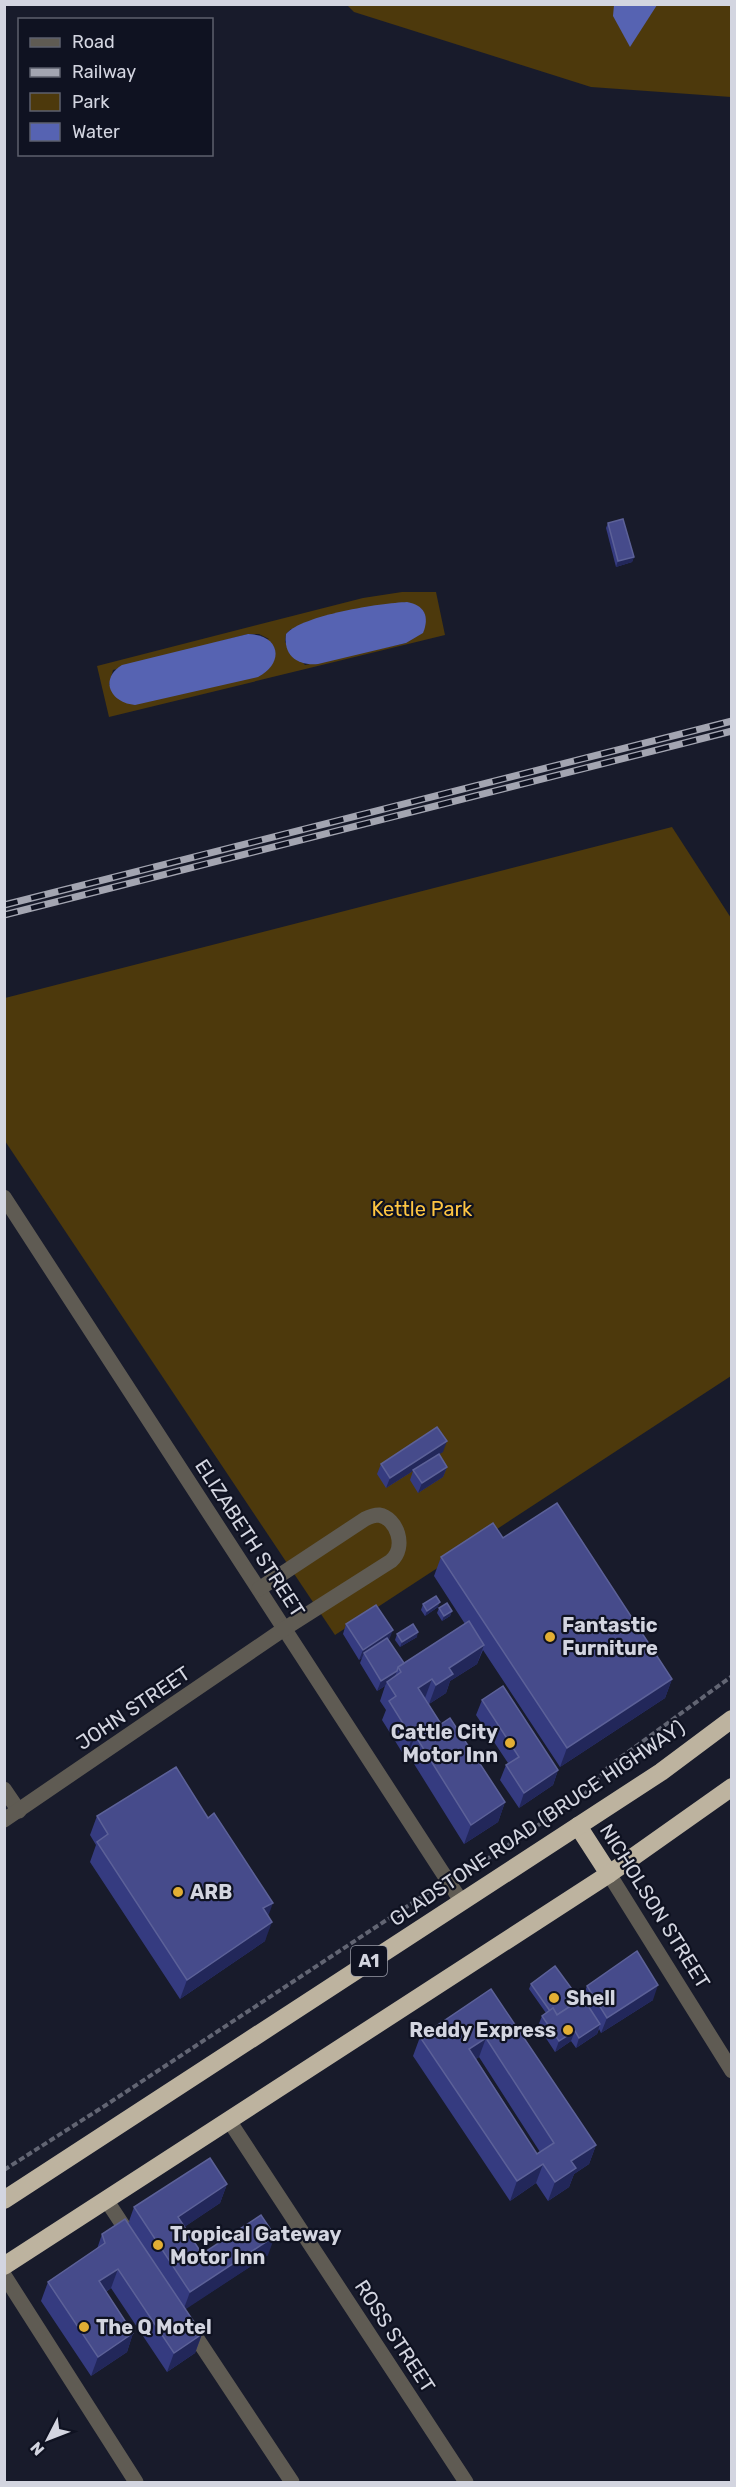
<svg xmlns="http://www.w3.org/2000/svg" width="736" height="2487" viewBox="0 0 736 2487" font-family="Rubik,sans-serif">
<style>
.green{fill:#4d390c;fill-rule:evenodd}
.water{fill:#5663b2}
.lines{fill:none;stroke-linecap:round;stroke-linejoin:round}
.path{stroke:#626573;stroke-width:4;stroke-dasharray:6 3;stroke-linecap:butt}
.minor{stroke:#5f5b53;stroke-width:15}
.highway{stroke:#bdb39f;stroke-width:18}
.rail-casing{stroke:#a3a5b1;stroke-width:7}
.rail{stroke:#0f1221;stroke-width:4.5;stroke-dasharray:14;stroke-linecap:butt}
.wall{fill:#353b80;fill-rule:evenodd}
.shaded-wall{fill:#22275a}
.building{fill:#464b8b;stroke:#5c6198;stroke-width:1.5;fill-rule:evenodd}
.poi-dot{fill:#e2ae34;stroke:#0f1221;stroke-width:2}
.labels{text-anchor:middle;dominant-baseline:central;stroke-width:4.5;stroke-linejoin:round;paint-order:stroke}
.shield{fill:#0f1221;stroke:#989aa7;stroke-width:1.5}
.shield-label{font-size:18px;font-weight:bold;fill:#d3d5e0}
.park-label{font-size:20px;fill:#fec542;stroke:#0f1221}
.street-label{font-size:20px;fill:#d3d5e0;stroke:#0f1221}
.poi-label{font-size:20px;font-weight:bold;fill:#d3d5e0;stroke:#0f1221;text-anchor:start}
</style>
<rect width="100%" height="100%" fill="#181b2b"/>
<!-- green -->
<g class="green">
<polygon points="347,5 731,5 731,97 591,87 354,12"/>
<path d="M402,592H436L445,635L109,717L97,666L363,598ZM291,629L406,643L305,665L285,642L286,634ZM248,634H259L269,639L109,685L113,670Z"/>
<polygon points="672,827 731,918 731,1376 335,1635 5,1141 5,998"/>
</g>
<!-- water -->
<g class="water">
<polygon points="614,5 657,5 630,47 613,16"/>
<path d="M407,602C424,605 430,616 423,633L406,643L318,664C298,666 283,656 286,634C302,615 381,603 407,602Z"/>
<path d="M248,634C279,634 286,662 258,677L135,705C110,703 99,679 122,665Z"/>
</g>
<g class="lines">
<!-- path -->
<g class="path">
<polyline points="461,1872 487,1859 584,1795 609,1766 732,1676"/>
<polyline points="4,2170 106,2105 435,1888"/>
</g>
<!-- minor -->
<g class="minor">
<polyline points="4,1197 461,1901"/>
<polyline points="4,1789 19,1811"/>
<path d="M4,1820L284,1629L391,1561C407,1547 397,1518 379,1515C374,1515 369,1517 365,1519L259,1589"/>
<polyline points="609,1874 732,2071"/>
<polyline points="230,2122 466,2482"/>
<polyline points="107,2201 132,2239"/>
<polyline points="4,2275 136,2482"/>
<polyline points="188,2325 292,2482"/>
</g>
<!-- highway -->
<g class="highway">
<polyline points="578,1826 609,1874"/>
<polyline points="4,2200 661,1772 732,1719"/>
<polyline points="4,2266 609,1874 732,1787"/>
</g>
<!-- rail casing -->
<g class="rail-casing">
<g id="rail">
<polyline points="4,905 732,721"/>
<polyline points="4,915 732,731"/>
</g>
</g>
<!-- rail -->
<use href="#rail" class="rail"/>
</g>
<!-- wall -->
<g class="wall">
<polygon points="608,523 634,557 632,562 616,567 606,528"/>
<polygon points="443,1452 439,1454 447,1467 443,1477 418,1493 410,1480 413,1471 386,1488 377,1474 381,1464"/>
<polygon points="503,1538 672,1679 665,1698 560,1767 483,1650 477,1664 450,1681 446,1693 429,1704 425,1698 441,1724 505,1802 498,1822 464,1844 411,1759 408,1755 405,1757 382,1720 386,1710 380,1701 385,1686 377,1691 360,1663 362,1658 359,1660 343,1634 346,1624 389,1640 389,1641 404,1663 465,1624 434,1576 441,1557"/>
<polygon points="423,1604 438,1607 425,1616 421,1610"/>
<polygon points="439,1608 452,1611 450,1616 442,1621 437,1613"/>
<polygon points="397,1634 417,1637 400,1647 395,1640"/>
<polygon points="482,1700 558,1770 553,1785 519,1808 500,1780 506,1765 508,1763 476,1715"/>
<polygon points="97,1816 268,1916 265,1941 180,1999 90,1862 96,1845 90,1835"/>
<polygon points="531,1984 580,2000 582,1998 587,1986 653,2000 601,2033 599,2029 597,2034 576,2048 571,2041 555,2052 538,2026 542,2016 546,2013 529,1989"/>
<path d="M491,1989L596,2145L589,2164L574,2174L569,2187L548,2201L536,2183L510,2201L413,2056L420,2037ZM479,2057L540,2152L537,2154L476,2059Z"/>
<polygon points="227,2184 220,2203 184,2227 202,2254 268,2255 185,2309 202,2334 195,2353 167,2372 111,2288 106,2292 133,2333 127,2352 91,2376 41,2301 48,2282 97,2249 102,2234 128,2224 134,2207"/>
</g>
<!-- shaded-wall -->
<g class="shaded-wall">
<polygon points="634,557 632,562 616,567 618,561"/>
<polygon points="447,1441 443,1452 386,1488 390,1478"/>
<polygon points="447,1467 443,1477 418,1493 422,1483"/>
<polygon points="440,1602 438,1607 425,1616 427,1611"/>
<polygon points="452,1611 450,1616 442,1621 444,1616"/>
<polygon points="393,1630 389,1640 366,1656 364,1653 362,1658 359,1660 363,1650"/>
<polygon points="418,1632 417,1637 400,1647 402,1642"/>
<polygon points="484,1645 477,1664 450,1681 446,1693 429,1704 436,1685 449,1668"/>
<polygon points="397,1671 393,1681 387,1682 385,1686 377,1691 381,1681"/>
<polygon points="432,1679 425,1698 411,1707 418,1688"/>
<polygon points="672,1679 665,1698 560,1767 567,1748"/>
<polygon points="415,1736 408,1755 405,1757 412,1738"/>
<polygon points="558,1770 553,1785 519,1808 524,1793"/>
<polygon points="505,1802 498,1822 464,1844 471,1825"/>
<polygon points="273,1903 266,1922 263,1908"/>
<polygon points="272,1922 265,1941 180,1999 187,1980"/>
<polygon points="658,1985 653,2000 601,2033 607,2018"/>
<polygon points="600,2024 597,2034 576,2048 579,2038"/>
<polygon points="575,2031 571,2041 555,2052 559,2041"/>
<polygon points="486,2038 479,2057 462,2068 469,2049"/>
<polygon points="596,2145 589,2164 574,2174 569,2187 548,2201 555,2182 571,2161"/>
<polygon points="543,2164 536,2183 510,2201 517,2181"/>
<polygon points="227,2184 220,2203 171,2236 178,2217"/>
<polygon points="275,2236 268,2255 183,2311 190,2292"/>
<polygon points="118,2269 111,2288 92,2301 99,2281"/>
<polygon points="133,2333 127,2352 91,2376 98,2357"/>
<polygon points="202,2334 195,2353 167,2372 174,2353"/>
</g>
<!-- building -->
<g class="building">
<polygon points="623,519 634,557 618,561 608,523"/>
<polygon points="437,1427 447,1441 390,1478 381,1464"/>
<polygon points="439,1454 447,1467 422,1483 413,1470"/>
<polygon points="557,1503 672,1679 567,1748 441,1557 493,1523 503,1538"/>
<polygon points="436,1596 440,1602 427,1611 423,1604"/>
<polygon points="447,1603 452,1611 444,1616 439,1608"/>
<polygon points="376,1605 393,1630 363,1650 346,1624"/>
<polygon points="469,1621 484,1645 449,1668 453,1674 436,1685 432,1679 418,1688 441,1724 450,1718 505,1802 471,1825 418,1740 415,1736 412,1738 389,1701 396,1696 387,1682 401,1672 398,1667"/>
<polygon points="413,1624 418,1632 402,1642 397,1634"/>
<polygon points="387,1638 404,1663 398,1667 397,1671 381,1681 364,1653"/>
<polygon points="503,1686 558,1770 524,1793 506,1765 519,1757 482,1700"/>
<polygon points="176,1767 208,1818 214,1813 273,1903 263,1908 272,1922 187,1980 97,1842 108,1834 97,1816"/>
<polygon points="637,1951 658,1985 607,2018 587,1986"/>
<polygon points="555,1966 580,2000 557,2015 553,2008 550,2011 531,1984"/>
<path d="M491,1989L596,2145L571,2161L576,2168L555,2182L543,2164L517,2181L420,2037ZM486,2038L554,2143L537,2154L469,2049Z"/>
<polygon points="583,1998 600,2024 579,2038 575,2031 559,2041 542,2016 553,2008 557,2015"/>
<polygon points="210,2158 227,2184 178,2217 202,2254 261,2215 275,2236 190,2292 134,2207"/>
<polygon points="125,2219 202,2334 174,2353 118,2269 99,2281 133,2333 98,2357 48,2282 105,2243 102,2234"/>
</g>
<!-- markers -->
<g class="poi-dot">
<circle cx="550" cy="1637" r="6"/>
<circle cx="510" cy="1743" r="6"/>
<circle cx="178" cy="1892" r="6"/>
<circle cx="554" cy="1998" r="6"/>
<circle cx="568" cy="2030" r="6"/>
<circle cx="158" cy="2245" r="6"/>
<circle cx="84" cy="2327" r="6"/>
</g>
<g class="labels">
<!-- shield labels -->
<rect class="shield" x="351" y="1946" width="36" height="30" rx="4.5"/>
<g class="shield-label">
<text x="369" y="1961">A1</text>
</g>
<!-- park labels -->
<g class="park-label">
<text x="422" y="1209">Kettle Park</text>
</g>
<!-- street labels -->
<g class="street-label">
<text transform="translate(250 1538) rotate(57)">ELIZABETH STREET</text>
<text transform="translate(133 1708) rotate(-34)">JOHN STREET</text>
<text transform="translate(537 1823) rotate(-34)">GLADSTONE ROAD (BRUCE HIGHWAY)</text>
<text transform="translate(655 1906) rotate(58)">NICHOLSON STREET</text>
<text transform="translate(395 2336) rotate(57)">ROSS STREET</text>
</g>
<!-- poi labels -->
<g class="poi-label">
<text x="562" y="1625">Fantastic<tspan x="562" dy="23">Furniture</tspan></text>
<text x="498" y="1732" text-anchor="end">Cattle City<tspan x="498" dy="23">Motor Inn</tspan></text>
<text x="190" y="1892">ARB</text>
<text x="566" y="1998">Shell</text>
<text x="556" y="2030" text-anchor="end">Reddy Express</text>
<text x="170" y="2234">Tropical Gateway<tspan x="170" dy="23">Motor Inn</tspan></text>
<text x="96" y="2327">The Q Motel</text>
</g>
</g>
<!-- border -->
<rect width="736" height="2487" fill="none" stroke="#d3d5e0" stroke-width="12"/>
<!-- legend -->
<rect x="18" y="18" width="195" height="138" fill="#0f1221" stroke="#5d606d" stroke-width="1.5"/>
<rect x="30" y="38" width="30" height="9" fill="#5f5b53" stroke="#5d606d" stroke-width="1.5"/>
<text x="72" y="48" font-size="18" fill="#d3d5e0">Road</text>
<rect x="30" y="68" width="30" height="9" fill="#a3a5b1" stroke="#5d606d" stroke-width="1.5"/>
<text x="72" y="78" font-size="18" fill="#d3d5e0">Railway</text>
<rect x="30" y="93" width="30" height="18" fill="#4d390c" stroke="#5d606d" stroke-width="1.5"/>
<text x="72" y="108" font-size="18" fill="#d3d5e0">Park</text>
<rect x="30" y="123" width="30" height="18" fill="#5663b2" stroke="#5d606d" stroke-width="1.5"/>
<text x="72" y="138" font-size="18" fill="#d3d5e0">Water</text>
<!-- north arrow -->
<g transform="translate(48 2439) rotate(228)" stroke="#0f1221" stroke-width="4.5" paint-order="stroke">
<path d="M0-4.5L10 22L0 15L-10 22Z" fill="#d3d5e0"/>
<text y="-9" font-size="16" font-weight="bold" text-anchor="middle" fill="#d3d5e0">N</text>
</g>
</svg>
